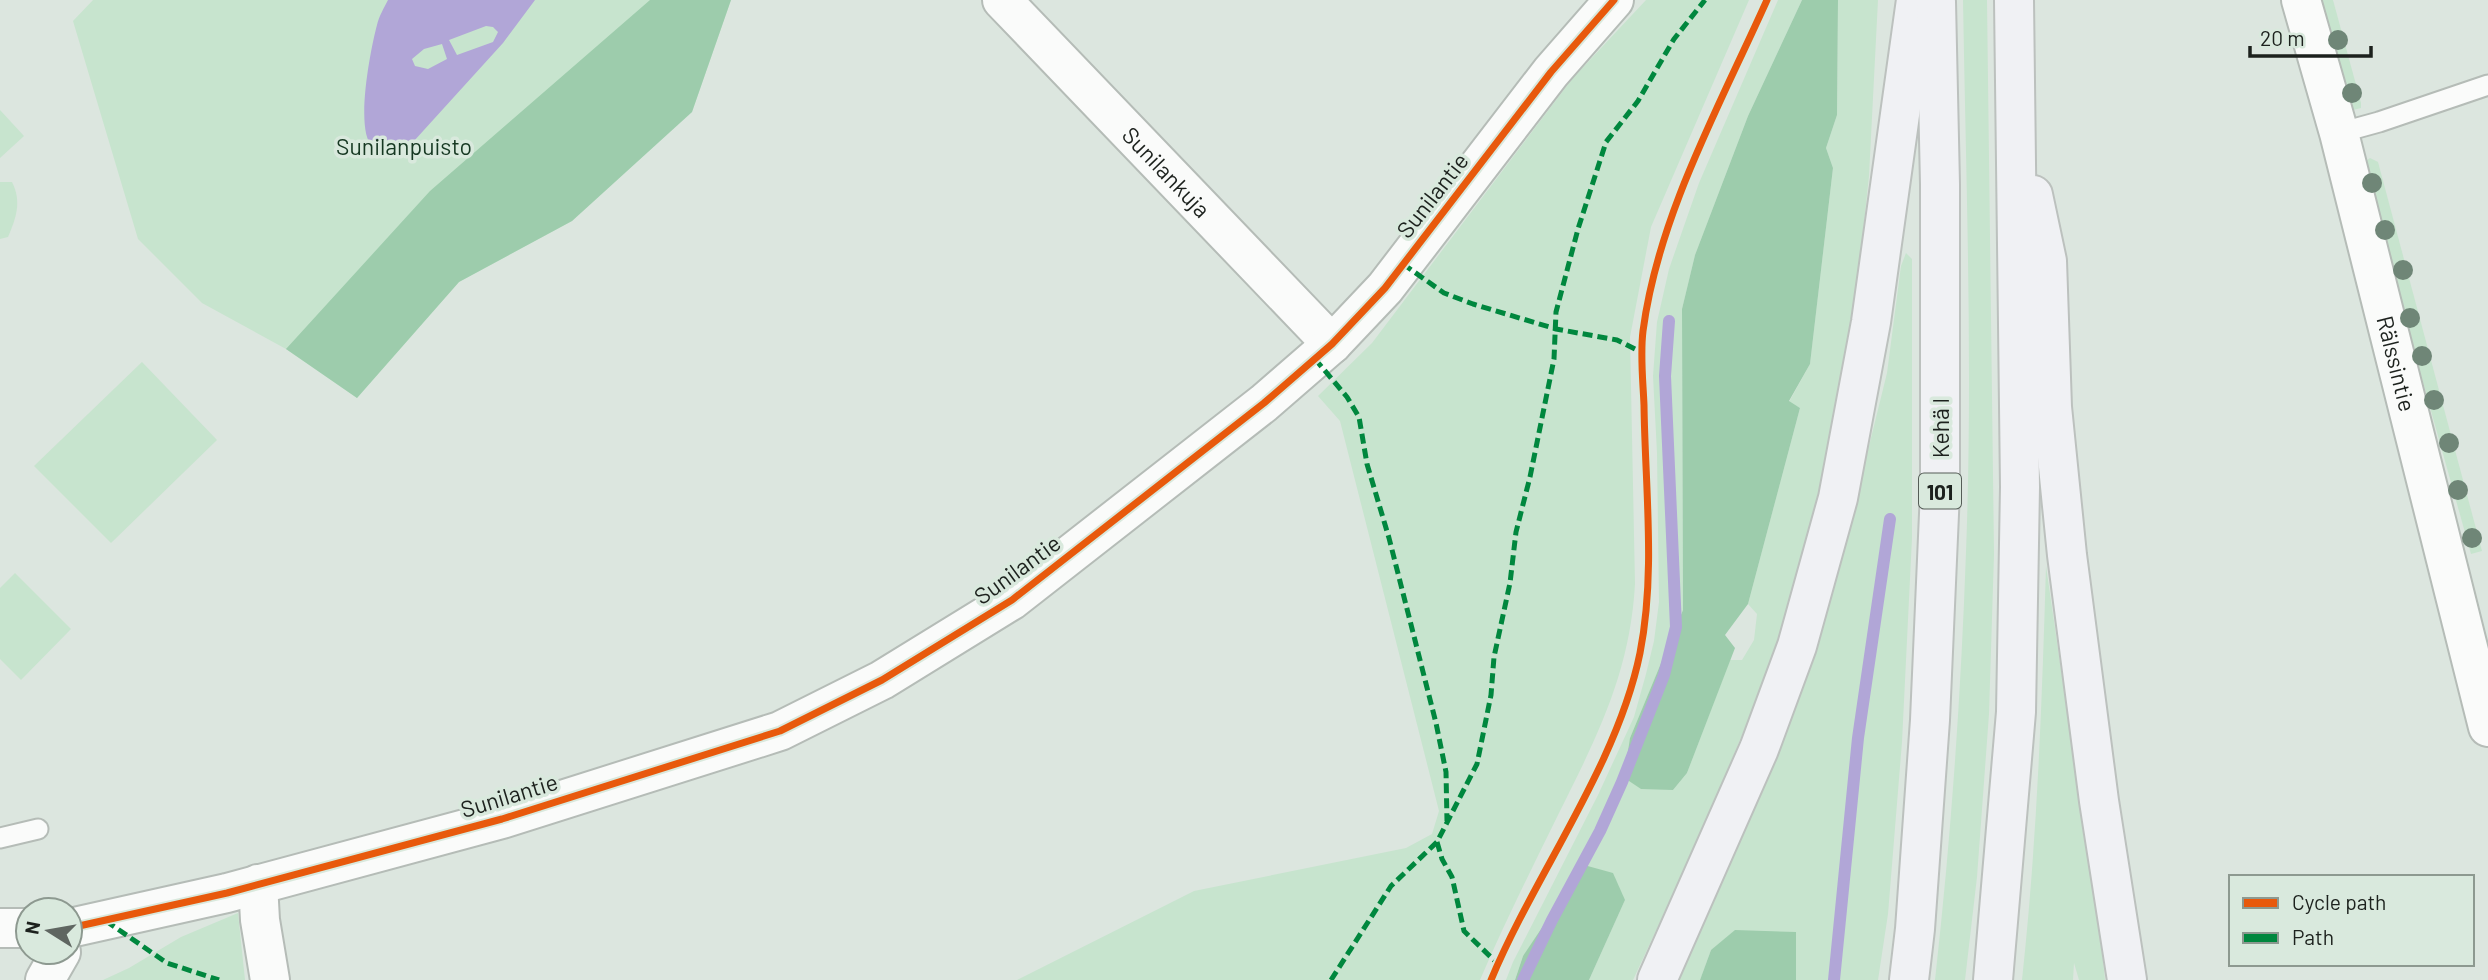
<svg xmlns="http://www.w3.org/2000/svg" width="2488" height="980" viewBox="0 0 2488 980" font-family="Barlow,sans-serif">
<style>
.green{fill:#c7e4ce}
.forest{fill:#9dccac}
.water{fill:#b1a6d7;fill-rule:evenodd}
.lines{fill:none;stroke-linecap:round;stroke-linejoin:round}
.stream{stroke:#b1a6d7;stroke-width:12}
.service-casing{stroke:#b5bcb7;stroke-width:23}
.minor-casing{stroke:#b5bcb7;stroke-width:42}
.trunk-casing{stroke:#bcc1be;stroke-width:42}
.service{stroke:#fafbfa;stroke-width:19}
.minor{stroke:#fafbfa;stroke-width:38}
.trunk{stroke:#f0f1f4;stroke-width:38}
.quiet{stroke:#00873e;stroke-width:5;stroke-dasharray:10 5;stroke-linecap:butt}
.cycleway-casing{stroke:#d9e9dd;stroke-width:11}
.cycleway{stroke:#e8590c;stroke-width:7}
.tree{fill:#6f8677}
.labels{text-anchor:middle;dominant-baseline:central;stroke-width:7;stroke-linejoin:round;paint-order:stroke}
.shield{fill:#d9e9dd;stroke:#555d57;stroke-width:2}
.shield-label{font-size:21px;font-weight:bold;fill:#1c211d}
.park-label{font-size:23px;fill:#163822;stroke:#d9e9dd}
.street-label{font-size:23px;fill:#1c211d;stroke:#d9e9dd}
</style>
<rect width="100%" height="100%" fill="#dce6df"/>
<!-- green -->
<g class="green">
<polygon points="93,0 731,0 692,112 572,221 459,282 357,398 286,349 202,303 138,239 73,21"/>
<path d="M1646,0H1749L1651,227L1630,337L1635,584C1630,673 1597,737 1558,815C1531,870 1504,924 1480,980H1017L1194,891L1406,848L1432,834L1439,811L1340,421L1318,396L1372,343L1572,79Z"/>
<polygon points="1778,0 1802,0 1748,116 1695,255 1682,309 1683,610 1630,738 1673,790 1687,773 1730,660 1742,660 1754,640 1757,614 1748,604 1800,408 1789,402 1810,364 1833,168 1826,148 1837,115 1838,0 1878,0 1869,176 1854,318 1840,415 1808,545 1770,667 1702,832 1633,980 1589,980 1625,900 1523,956 1515,980 1506,980 1513,962 1598,795 1634,717 1646,674 1654,641 1659,602 1657,453 1653,376 1657,322 1669,269 1699,183"/>
<path d="M1963,0H1987L1994,554L1989,714L1977,877L1965,980H1935C1951,838 1961,695 1966,552C1973,368 1966,184 1963,0Z"/>
<polygon points="2317,0 2333,0 2361,103 2361,108 2353,110 2346,103"/>
<polygon points="0,110 24,136 0,158"/>
<polygon points="2370,158 2378,162 2482,551 2471,554 2362,164"/>
<path d="M0,182H12C22,202 16,218 8,237L0,239Z"/>
<polygon points="1906,253 1912,259 1912,538 1902,742 1888,914 1878,980 1796,980 1796,932 1711,950 1700,980 1679,980 1793,716 1814,655 1838,572 1887,373 1901,266"/>
<polygon points="142,362 217,440 111,543 34,466"/>
<path d="M2046,566L2103,960L2105,980H2079L2074,963L2073,980H2022C2037,842 2042,704 2046,566Z"/>
<polygon points="15,573 71,629 21,680 0,659 0,588"/>
<polygon points="238,913 245,980 103,980 129,968 181,937"/>
</g>
<!-- forest -->
<g class="forest">
<polygon points="650,0 731,0 692,112 572,221 459,282 357,398 286,349 430,191"/>
<polygon points="1802,0 1838,0 1837,115 1826,148 1833,168 1810,364 1789,401 1800,408 1748,604 1725,635 1735,648 1687,773 1673,790 1641,789 1629,781 1625,771 1630,738 1683,610 1682,309 1695,255 1748,116"/>
<polygon points="1584,865 1613,873 1625,900 1589,980 1515,980 1523,956"/>
<polygon points="1735,930 1796,932 1796,980 1700,980 1711,950"/>
</g>
<!-- water -->
<path class="water" d="M388,0H535L503,43L404,152C393,153 382,154 373,147C354,132 371,47 377,25C379,16 384,8 388,0ZM486,26L493,27L498,32L493,42L457,55L449,40ZM442,44L447,59L428,69L415,66L412,59L424,49Z"/>
<g class="lines">
<!-- stream -->
<g class="stream">
<polyline points="1523,980 1552,920 1600,831 1622,782 1664,675 1676,627 1665,376 1669,321"/>
<polyline points="1834,980 1858,738 1890,519"/>
</g>
<!-- service casing -->
<g class="service-casing">
<g id="service">
<polyline points="2339,133 2379,122 2488,85"/>
<polyline points="0,838 38,829"/>
</g>
</g>
<!-- minor casing -->
<g class="minor-casing">
<g id="minor">
<path id="s1" d="M1002,0L1332,344"/>
<path id="s2" d="M2301,0L2339,133L2488,727"/>
<polyline points="258,884 260,920 270,980"/>
<polyline points="0,928 28,928"/>
<polyline points="70,928 227,893 502,819 780,731 882,680 1012,600 1264,403 1332,344 1385,288 1551,72 1614,0"/>
<polyline points="45,980 61,952"/>
</g>
</g>
<!-- trunk casing -->
<g class="trunk-casing">
<g id="trunk">
<polyline points="2033,195 2047,261 2052,407 2067,555 2099,801 2127,980"/>
<polyline points="1657,980 1759,749 1797,646 1838,498 1871,322 1916,0"/>
<polyline points="1909,980 1915,929 1930,720 1940,491 1940,184 1936,2"/>
<polyline points="1993,980 2016,712 2020,487 2014,0"/>
</g>
</g>
<!-- service -->
<use href="#service" class="service"/>
<!-- minor -->
<use href="#minor" class="minor"/>
<!-- trunk -->
<use href="#trunk" class="trunk"/>
<!-- quiet -->
<g class="quiet">
<polyline points="1403,264 1444,293 1473,304 1556,329 1617,340 1643,353"/>
<polyline points="1315,359 1347,397 1359,417 1367,464 1389,538 1436,723 1446,772 1447,821"/>
<polyline points="1437,842 1442,859 1452,877 1464,931 1498,964"/>
<polyline points="106,921 167,963 219,980"/>
<polyline points="1331,980 1391,886 1437,842 1477,764 1491,695 1494,657 1510,583 1516,532 1530,477 1554,359 1556,312 1578,229 1606,142 1638,101 1674,39 1705,0"/>
</g>
<!-- cycleway casing -->
<g class="cycleway-casing">
<g id="cycleway">
<polyline points="70,928 227,893 502,819 780,731 882,680 1012,600 1264,403 1332,344 1385,288 1551,72 1614,0"/>
<path d="M1491,980C1535,874 1617,766 1640,653C1656,572 1645,487 1644,405C1643,381 1640,355 1643,331C1658,216 1720,105 1767,0"/>
</g>
</g>
<!-- cycleway -->
<use href="#cycleway" class="cycleway"/>
</g>
<!-- trees -->
<g class="tree">
<circle cx="2338" cy="40" r="10"/>
<circle cx="2352" cy="93" r="10"/>
<circle cx="2372" cy="183" r="10"/>
<circle cx="2385" cy="230" r="10"/>
<circle cx="2403" cy="270" r="10"/>
<circle cx="2410" cy="318" r="10"/>
<circle cx="2422" cy="356" r="10"/>
<circle cx="2434" cy="400" r="10"/>
<circle cx="2449" cy="443" r="10"/>
<circle cx="2458" cy="490" r="10"/>
<circle cx="2472" cy="538" r="10"/>
</g>
<g class="labels">
<!-- shield labels -->
<rect class="shield" x="1919" y="473.5" width="42" height="35" rx="5"/>
<g class="shield-label">
<text x="1940" y="491">101</text>
</g>
<!-- park labels -->
<g class="park-label">
<text x="404" y="146">Sunilanpuisto</text>
</g>
<!-- street labels -->
<g class="street-label">
<text stroke="none"><textPath href="#s1" startOffset="238">Sunilankuja</textPath></text>
<text transform="translate(1432 195) rotate(-52)">Sunilantie</text>
<text stroke="none"><textPath href="#s2" startOffset="376">Rälssintie</textPath></text>
<text transform="translate(1940 428) rotate(-90)">Kehä I</text>
<text transform="translate(1017 569) rotate(-36)">Sunilantie</text>
<text transform="translate(509 795) rotate(-17)">Sunilantie</text>
</g>
</g>
<!-- legend -->
<rect x="2229" y="875" width="245" height="91" fill="#d9e9dd" stroke="#8d9990" stroke-width="2"/>
<rect x="2243" y="898" width="35" height="10" fill="#e8590c" stroke="#8d9990" stroke-width="2"/>
<text x="2292" y="910" font-size="21" fill="#1c211d">Cycle path</text>
<rect x="2243" y="933" width="35" height="10" fill="#00873e" stroke="#8d9990" stroke-width="2"/>
<text x="2292" y="945" font-size="21" fill="#1c211d">Path</text>
<!-- north arrow -->
<g transform="translate(49 931) rotate(281)"><circle r="33" fill="#d9e9dd" stroke="#8d9990" stroke-width="2"/>
<path d="M0-5L12 26L0 18L-12 26Z" fill="#5f6661"/>
<text y="-10" font-size="19" font-weight="bold" text-anchor="middle" fill="#1c211d">N</text>
</g>
<!-- scale -->
<path d="M2250 46v10h121v-10" fill="none" stroke="#1c211d" stroke-width="3.5"/>
<text x="2260" y="46" font-size="21" fill="#1c211d" stroke="#d9e9dd" stroke-width="5" paint-order="stroke">20 m</text>
</svg>
